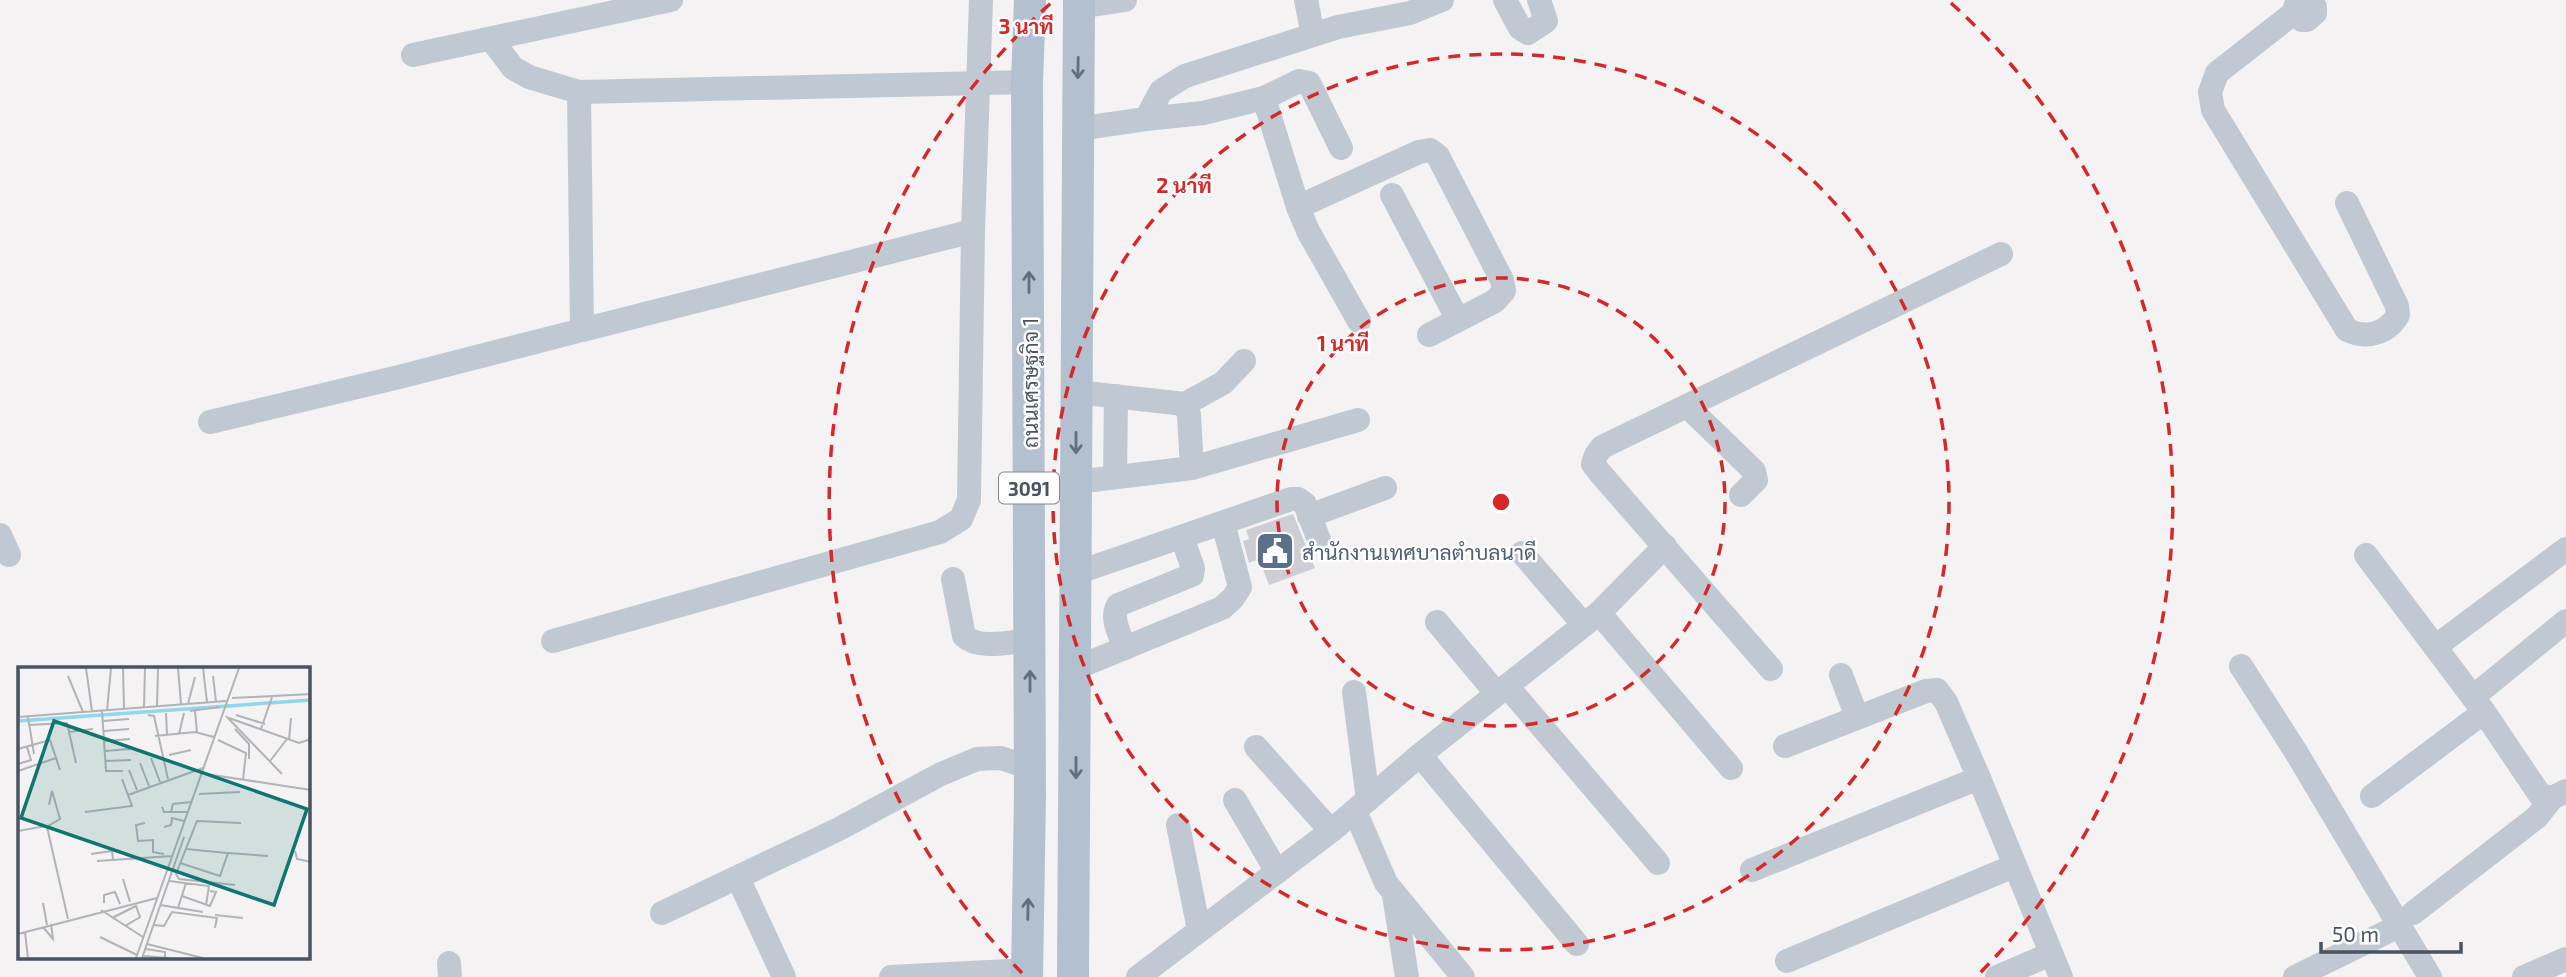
<svg xmlns="http://www.w3.org/2000/svg" width="2566" height="977" viewBox="0 0 2566 977" font-family="'Exo 2',Sarabun,sans-serif">
<style>
.building{fill:#ccced4}
.lines{fill:none;stroke-linecap:round;stroke-linejoin:round}
.minor{stroke:#c0c9d1;stroke-width:24}
.major{stroke:#b2c0d0;stroke-width:32}
.oneway{stroke:#636f7c}
.ring{fill:none;stroke:#d62828;stroke-width:3.5;stroke-dasharray:12 9}
.labels{text-anchor:middle;dominant-baseline:central;stroke-width:5;stroke-linejoin:round;paint-order:stroke}
.shield{fill:#fff;stroke:#808790;stroke-width:2}
.shield-label{font-size:19px;font-weight:bold;fill:#495460}
.street-label{font-size:21px;fill:#495460;stroke:#fff}
.service-label{font-size:21px;fill:#4e5e75;stroke:#fff;text-anchor:start}
.inset-river{fill:none;stroke:#8fd6ee;stroke-width:3.5}
.inset-road{fill:none;stroke:#b0b3b8;stroke-width:2}
.view{fill:#0f766e;fill-opacity:0.15;stroke:#0f766e;stroke-width:3.5}
.inset-edge{fill:none;stroke:#495460;stroke-width:3.5}
.centre{fill:#d62828;stroke:#fff;stroke-width:3.5}
.ring-label{font-size:21px;text-anchor:middle;font-weight:bold;fill:#d62828;stroke:#fff;stroke-width:5;stroke-linejoin:round;paint-order:stroke}
</style>
<rect width="100%" height="100%" fill="#f4f2f2"/>
<!-- building -->
<polygon class="building" points="1293,514 1315,568 1269,585 1259,559 1249,563 1243,541 1249,539 1246,530"/>
<g class="lines">
<!-- minor -->
<g class="minor">
<polyline points="1306,0 1313,35"/>
<polyline points="1505,0 1520,28 1528,33 1546,21 1539,0"/>
<polyline points="2299,1 2295,7 2295,12 2302,20 2307,20 2315,13 2315,7 2308,0"/>
<polyline points="1079,7 1125,0"/>
<path d="M2295,12L2217,73L2210,92L2213,110L2347,330C2366,339 2387,334 2398,315L2397,306L2347,203"/>
<polyline points="491,39 513,68 529,77 579,92"/>
<polyline points="413,55 671,0"/>
<polyline points="1264,98 1299,81 1309,83 1341,148"/>
<polyline points="1146,119 1203,113 1264,98 1298,207 1419,152 1430,150 1438,156 1502,280 1504,291 1495,301 1429,335"/>
<polyline points="1077,129 1146,119 1161,91 1185,76 1338,27 1410,13 1442,0"/>
<polyline points="1392,195 1458,320"/>
<polyline points="1298,207 1308,231 1359,321"/>
<polyline points="973,231 582,330 579,92 1027,82"/>
<polyline points="1076,392 1185,404 1223,383 1244,361"/>
<polyline points="1687,406 1754,471 1756,480 1741,495"/>
<polyline points="210,422 399,377 582,330"/>
<polyline points="1192,468 1358,420"/>
<polyline points="1115,477 1116,396"/>
<polyline points="1076,482 1192,468 1189,415 1185,404"/>
<polyline points="1309,516 1385,488"/>
<polyline points="0,535 9,555"/>
<polyline points="1522,553 1584,625"/>
<polyline points="2366,555 2484,712 2540,795 2552,798 2566,791"/>
<polyline points="1076,573 1291,499 1298,499 1305,504 1319,540"/>
<path d="M953,579L964,636C979,650 1011,642 1030,640"/>
<polyline points="1599,613 1731,768"/>
<polyline points="1437,622 1497,694"/>
<polyline points="553,641 940,532 961,519 969,500 973,231 981,0"/>
<polyline points="2435,647 2566,549"/>
<path d="M1125,648C1120,634 1110,618 1118,605L1192,575L1193,568L1182,537"/>
<polyline points="2241,666 2296,752 2430,977"/>
<polyline points="1076,668 1222,608 1233,598 1240,587 1223,523"/>
<polyline points="1771,669 1600,473 1593,464 1596,455 1602,447 2001,254"/>
<polyline points="1841,675 1857,717"/>
<polyline points="1507,686 1658,863"/>
<polyline points="1354,692 1368,800"/>
<polyline points="2473,697 2566,621"/>
<polyline points="1785,746 1926,691 1937,690 1946,702 1979,778 2061,977"/>
<polyline points="1256,747 1331,831"/>
<polyline points="1420,755 1577,944"/>
<polyline points="2372,796 2484,712"/>
<polyline points="1235,800 1277,872"/>
<polyline points="1355,811 1386,883 1463,977"/>
<polyline points="1178,825 1199,930"/>
<polyline points="1752,870 1979,778"/>
<polyline points="738,878 784,977"/>
<polyline points="1394,895 1407,977"/>
<polyline points="662,913 837,830 941,774 977,759 1001,758 1030,768"/>
<polyline points="2413,913 2537,817 2552,798"/>
<polyline points="1787,961 2014,866"/>
<polyline points="449,963 450,977"/>
<polyline points="891,977 1027,970"/>
<polyline points="1138,977 1331,831 1420,755 1599,613 1665,546"/>
<polyline points="1997,977 2051,954"/>
<polyline points="2295,977 2401,925"/>
<polyline points="2524,977 2566,959"/>
</g>
<!-- major -->
<g class="major">
<polyline points="1027,977 1030,794 1027,82 1030,0"/>
<path d="M1073,977C1078,651 1074,326 1079,0"/>
</g>
</g>
<!-- one-way arrows -->
<defs><path id="oneway-shaft" d="M-6 0H5M1.5-3L5.5 0L1.5 3" fill="none" stroke-width="1.6" stroke-linecap="round" stroke-linejoin="round" transform="scale(1.75)"/></defs>
<g class="oneway">
<use href="#oneway-shaft" transform="translate(1078 68) rotate(91)"/>
<use href="#oneway-shaft" transform="translate(1029 282) rotate(-90)"/>
<use href="#oneway-shaft" transform="translate(1076 443) rotate(90)"/>
<use href="#oneway-shaft" transform="translate(1030 681) rotate(-90)"/>
<use href="#oneway-shaft" transform="translate(1076 768) rotate(90)"/>
<use href="#oneway-shaft" transform="translate(1028 909) rotate(-89)"/>
</g>
<!-- distance rings -->
<g class="ring">
<circle cx="1501" cy="502" r="224"/>
<circle cx="1501" cy="502" r="448"/>
<path d="M1022 973A672 672 0 0 1 1051 3M1951 3A672 672 0 0 1 1980 973"/>
</g>
<!-- icons -->
<defs>
<g id="civic-square" transform="scale(2.0125)"><rect x="-9" y="-9" width="18" height="18" rx="4" fill="#5c6f8a" stroke="#fff"/><path d="M-.6-6.5H3V-4.5H.6V-3L4-1V1h2V6H-6V1h2V-1L-.6-3ZM-1.2 2.5V6h2.4V2.5Z" fill="#fff"/></g>
</defs>
<g fill-rule="evenodd">
<use href="#civic-square" x="1275" y="551"/>
</g>
<g class="labels">
<!-- shield labels -->
<rect class="shield" x="999" y="472.5" width="60" height="31" rx="5"/>
<g class="shield-label">
<text x="1029" y="488">3091</text>
</g>
<!-- street labels -->
<g class="street-label">
<text transform="translate(1029 383) rotate(-90)">ถนนเศรษฐกิจ 1</text>
</g>
<!-- service labels -->
<g class="service-label">
<text x="1302" y="551">สำนักงานเทศบาลตำบลนาดี</text>
</g>
</g>
<!-- overview -->
<g transform="translate(18 667)">
<rect width="292" height="292" fill="#f4f2f2"/>
<path class="inset-river" d="M0,54L293,33"/>
<path class="inset-road" d="M68,1L74,44M105,1L106,42M160,1L163,37M185,1L189,35M1,4V50M50,9L65,45M195,9L198,35M214,31L293,27M170,37L177,10M139,39L140,1M126,40L127,1M84,44L88,104H105M89,44L93,1M172,44L202,40M177,44L179,65M148,46L149,68M130,48L136,49L150,112M218,48L247,57M208,49L264,107M0,50L208,34M10,50L16,87M211,51L281,76L293,72M85,54L111,52M10,58L49,56L58,96M217,62L231,77V92M243,62L254,30M86,64L111,62M51,65L75,62M161,67L166,46M137,69L177,65L196,70M200,73L228,86L225,113M271,73L273,51M86,74L112,72M0,82L32,73L42,103M87,84L112,82M151,88L173,83M133,91L142,115M87,94L113,93M252,94L269,72M122,96L131,119M0,97L13,93L9,80M111,103L119,123M0,104L38,91M188,107L293,123M181,127L222,125M110,128L185,101M144,140L146,145H169M67,145L114,139L104,112M153,145L155,137L173,135M127,156L118,158L120,174L135,173V185L146,187M30,159L42,152L34,124L31,138M29,160L50,252M146,160L153,158L154,151L166,154M0,164L28,159M277,184L279,192L293,195M210,186L250,189M73,187L94,184L95,192M79,194L154,189M162,196L202,209L210,186L168,182M105,212L112,235M151,214L191,219L188,238M217,218L161,212L158,207L179,154L223,156M164,229L192,239L198,225L192,224M25,236L29,258M86,236V228L97,225L102,237M142,238L185,245M160,241L168,216M83,243L125,270M197,248L225,251M94,251L118,239L122,250L107,259M136,258L146,259L154,245L199,251L197,261M25,260L35,272L33,257M7,265L10,291M0,267L139,231M82,270L119,288M129,277L185,291M128,282L147,285V291M125,289L151,291M118,291L221,1M124,291L166,170"/>
<path class="view" d="M36,54L289,142L256,238L3,151Z"/>
<rect width="292" height="292" class="inset-edge"/>
</g>
<circle cx="1501" cy="502" r="10" class="centre"/>
<g class="ring-label">
<text x="1026" y="34">3 นาที</text>
<text x="1184" y="193">2 นาที</text>
<text x="1343" y="351">1 นาที</text>
</g>
<!-- scale -->
<path d="M2321 942v10h140v-10" fill="none" stroke="#495460" stroke-width="3.5"/>
<text x="2332" y="942" font-size="21" fill="#495460" stroke="#ffffff" stroke-width="5" paint-order="stroke">50 m</text>
</svg>
